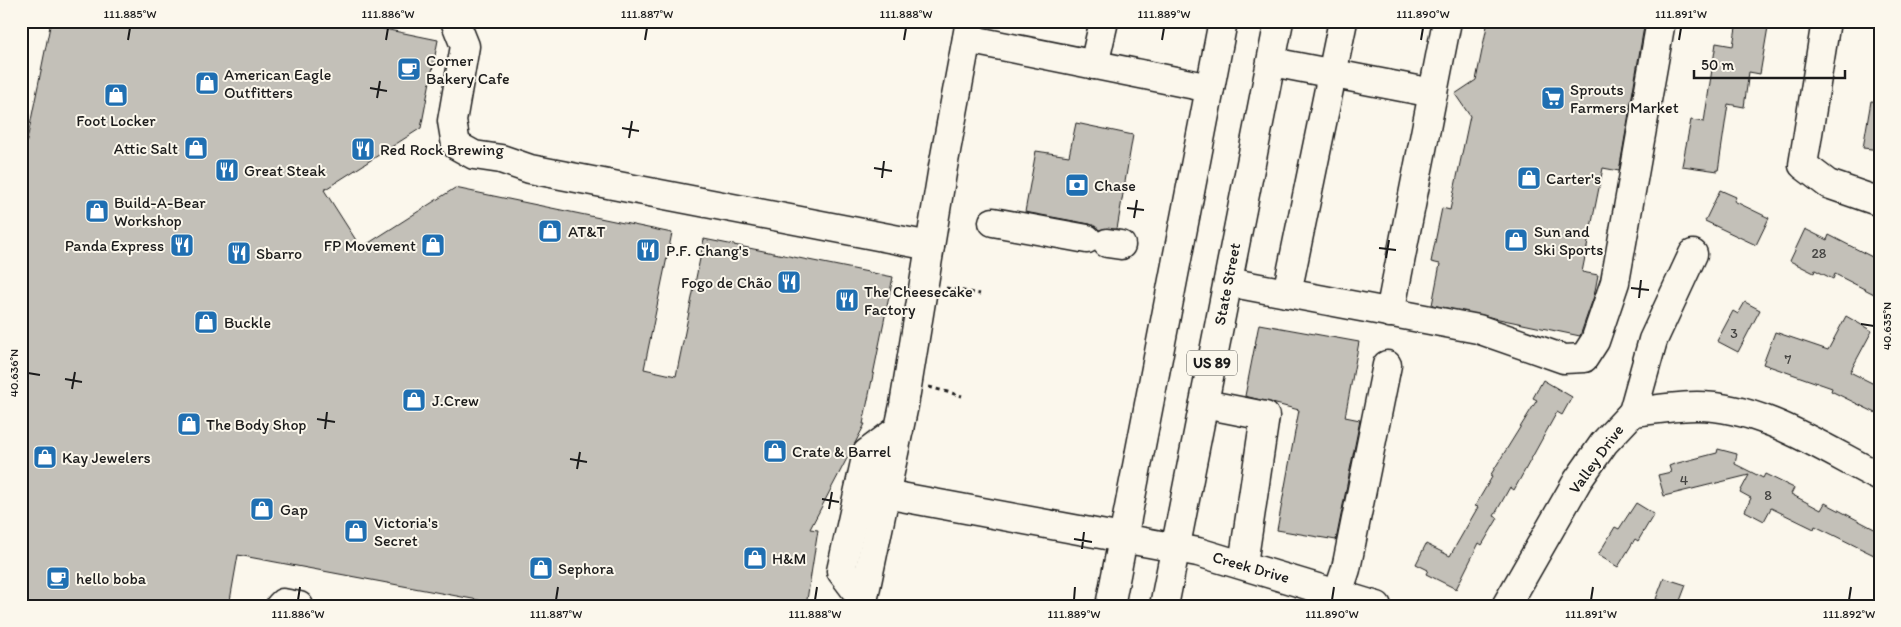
<svg xmlns="http://www.w3.org/2000/svg" width="1901" height="627" viewBox="0 0 1901 627" font-family="Itim,sans-serif">
<style>
.building{fill:#c3c0b8;stroke:#1c1c1c}
.lines{fill:none;stroke-linecap:round;stroke-linejoin:round}
.minor-casing{stroke:#1c1c1c;stroke-width:31}
.major-casing{stroke:#1c1c1c;stroke-width:31}
.path{stroke:#1c1c1c;stroke-width:3;stroke-dasharray:4 4;stroke-linecap:butt}
.minor{stroke:#fbf7ec;stroke-width:28}
.major{stroke:#fbf7ec;stroke-width:28}
.ticks{fill:none;stroke:#1c1c1c;stroke-width:2}
.labels{text-anchor:middle;dominant-baseline:central;stroke-width:4;stroke-linejoin:round;paint-order:stroke}
.number-label{font-size:14px;fill:#464543}
.shield{fill:#fbf7ec;stroke:#5f5e5a;stroke-width:1}
.shield-label{font-size:15px;font-weight:bold;fill:#1c1c1c}
.poi-label{font-size:16px;fill:#1c1c1c;stroke:#fbf7ec;text-anchor:start}
.street-label{font-size:16px;fill:#1c1c1c;stroke:#fbf7ec}
.neatline{fill:none;stroke:#1c1c1c;stroke-width:2}
.ticks-label{font-size:12px;text-anchor:middle;fill:#1c1c1c}
</style>
<rect width="100%" height="100%" fill="#fbf7ec"/>
<filter id="ink" filterUnits="userSpaceOnUse"><feTurbulence type="fractalNoise" baseFrequency=".02" numOctaves="2"/><feDisplacementMap in="SourceGraphic" scale="10" xChannelSelector="R" yChannelSelector="G"/><feConvolveMatrix kernelMatrix="1 2 1 2 8 2 1 2 1" color-interpolation-filters="sRGB"/></filter>
<g filter="url(#ink)">
<!-- building -->
<g class="building">
<polygon points="51,21 345,21 438,40 421,128 324,190 361,248 455,188 672,233 644,369 676,376 704,239 893,277 863,424 865,424 810,529 818,530 806,606 510,606 238,555 229,606 21,606 21,170"/>
<polygon points="1488,21 1645,21 1619,171 1603,168 1582,272 1598,275 1594,296 1580,336 1432,305 1440,264 1431,262 1442,208 1450,210 1470,116 1455,94 1476,80"/>
<polygon points="1737,21 1769,21 1760,74 1749,72 1744,107 1728,104 1718,171 1682,166 1691,120 1704,122 1716,43 1733,46"/>
<polygon points="1871,101 1880,102 1880,150 1863,148"/>
<polygon points="1076,123 1133,135 1117,229 1099,230 1090,224 1025,212 1036,151 1069,156"/>
<polygon points="1720,190 1736,197 1734,201 1769,218 1756,245 1705,221"/>
<polygon points="1805,229 1827,240 1829,235 1880,261 1880,297 1835,274 1833,279 1815,270 1814,273 1790,261"/>
<polygon points="1745,302 1760,310 1738,352 1717,341 1733,311 1738,314"/>
<polygon points="1846,316 1872,331 1850,372 1880,387 1880,415 1831,391 1832,388 1763,364 1775,332 1828,350"/>
<polygon points="1259,324 1359,342 1345,417 1360,420 1336,540 1277,530 1299,410 1245,396"/>
<polygon points="1543,380 1572,397 1562,415 1557,412 1514,490 1510,487 1494,516 1498,518 1482,545 1479,543 1456,589 1426,574 1428,570 1416,564 1426,544 1450,556 1478,507 1475,506 1492,477 1490,476 1537,400 1533,398"/>
<polygon points="1718,449 1737,454 1735,464 1763,478 1765,474 1794,488 1791,494 1821,510 1825,503 1880,532 1880,558 1815,526 1814,529 1771,508 1764,521 1745,511 1751,498 1740,492 1749,475 1664,496 1658,475 1671,472 1669,466 1674,464 1717,453"/>
<polygon points="1636,503 1654,514 1638,541 1635,539 1618,567 1598,555 1615,527 1619,529"/>
<polygon points="1664,578 1686,585 1678,606 1656,599"/>
</g>
<g class="lines">
<!-- minor casing -->
<g class="minor-casing">
<g id="minor">
<polyline points="455,21 465,46 452,121 456,145 474,155 501,159 530,169 930,246"/>
<polyline points="1826,21 1803,165 1828,184 1880,202"/>
<polyline points="967,39 1210,88"/>
<polyline points="1272,62 1433,93"/>
<polyline points="1094,65 1104,21"/>
<polyline points="993,222 1087,239"/>
<polyline points="1107,243 1121,245"/>
<polyline points="1228,282 1478,329 1564,359 1584,358 1595,341 1615,282 1661,21"/>
<polyline points="1287,293 1343,21"/>
<polyline points="1390,313 1447,21"/>
<polyline points="1204,404 1265,416 1243,564"/>
<polyline points="1633,412 1653,340 1693,254"/>
<polyline points="885,494 1198,552 1377,606"/>
<polyline points="1338,593 1346,569 1387,365"/>
<polyline points="863,600 841,571 867,453 899,429"/>
<polyline points="280,606 283,603 299,606"/>
<polyline points="862,606 904,405 943,167 970,21"/>
<path d="M1506,606L1578,480L1604,443L1633,412C1654,410 1676,406 1697,406C1762,406 1824,449 1880,477"/>
</g>
</g>
<!-- major casing -->
<g class="major-casing">
<g id="major">
<polyline points="1110,606 1223,21"/>
<polyline points="1164,606 1279,21"/>
</g>
</g>
<!-- path -->
<g class="path">
<polyline points="946,288 980,294"/>
<polyline points="929,387 962,396"/>
</g>
<!-- minor -->
<use href="#minor" class="minor"/>
<!-- major -->
<use href="#major" class="major"/>
</g>
</g>
<!-- ticks -->
<path class="ticks" d="M128,40L130,28M386,40L388,28M645,40L647,28M904,40L906,28M1162,40L1164,28M1421,40L1423,28M1679,40L1681,28M370,88L387,91M377,98L380,81M622,128L639,131M629,138L632,121M874,168L892,171M882,178L884,161M1127,208L1144,210M1134,218L1137,200M1379,248L1396,250M1386,258L1389,240M1631,288L1649,290M1639,298L1641,280M1861,324L1874,326M28,373L40,375M65,379L82,382M72,389L75,372M317,419L335,422M325,429L327,412M570,459L587,462M577,469L580,452M822,499L839,502M829,509L832,492M1074,539L1092,542M1082,549L1084,532M298,600L300,587M556,600L558,587M815,600L817,587M1074,600L1075,587M1332,600L1334,587M1591,600L1593,587M1849,600L1851,587"/>
<!-- icons -->
<defs>
<g id="cafe-square" transform="scale(1.25)"><rect x="-9" y="-9" width="18" height="18" rx="4" fill="#1f6fb2" stroke="#fbf7ec"/><path d="M-5.5-4.5H6V0H3Q3 3.5 0 3.5H-2.5Q-5.5 3.5-5.5 0ZM3-3.2v2h1.7v-2ZM-6 4.5H4V6H-6Z" fill="#fff"/></g>
<g id="shop-square" transform="scale(1.25)"><rect x="-9" y="-9" width="18" height="18" rx="4" fill="#1f6fb2" stroke="#fbf7ec"/><path d="M-5-2.5h2.3a2.7 3.5 0 0 1 5.4 0H5L5.5 6h-11ZM-1.5-2.5h3a1.5 2.3 0 0 0-3 0Z" fill="#fff"/></g>
<g id="supermarket-square" transform="scale(1.25)"><rect x="-9" y="-9" width="18" height="18" rx="4" fill="#1f6fb2" stroke="#fbf7ec"/><path d="M-6-5.5h2.5l.6 2H6L4.5 2H-2.5L-4.4-4H-6ZM-1.5 3.2a1.3 1.3 0 1 0 .1 0ZM3 3.2a1.3 1.3 0 1 0 .1 0Z" fill="#fff"/></g>
<g id="restaurant-square" transform="scale(1.25)"><rect x="-9" y="-9" width="18" height="18" rx="4" fill="#1f6fb2" stroke="#fbf7ec"/><path d="M-5-6h1v4h1v-4h1v4h1v-4h1v5L-1.5 .5V6h-2V.5L-5-1ZM5-6V6H3V1.5H1.5Q1.5-4 5-6Z" fill="#fff"/></g>
<g id="bank-square" transform="scale(1.25)"><rect x="-9" y="-9" width="18" height="18" rx="4" fill="#1f6fb2" stroke="#fbf7ec"/><path d="M-6-4H6V4H-6ZM0-2.3a2.3 2.3 0 1 0 0 4.6a2.3 2.3 0 1 0 0-4.6Z" fill="#fff"/></g>
</defs>
<g fill-rule="evenodd">
<use href="#cafe-square" x="409" y="69"/>
<use href="#shop-square" x="207" y="83"/>
<use href="#shop-square" x="116" y="95"/>
<use href="#supermarket-square" x="1553" y="98"/>
<use href="#shop-square" x="196" y="148"/>
<use href="#restaurant-square" x="363" y="149"/>
<use href="#restaurant-square" x="227" y="170"/>
<use href="#shop-square" x="1529" y="178"/>
<use href="#bank-square" x="1077" y="185"/>
<use href="#shop-square" x="97" y="211"/>
<use href="#shop-square" x="550" y="231"/>
<use href="#shop-square" x="1516" y="240"/>
<use href="#restaurant-square" x="182" y="245"/>
<use href="#shop-square" x="433" y="245"/>
<use href="#restaurant-square" x="648" y="250"/>
<use href="#restaurant-square" x="239" y="253"/>
<use href="#restaurant-square" x="789" y="282"/>
<use href="#restaurant-square" x="847" y="300"/>
<use href="#shop-square" x="206" y="322"/>
<use href="#shop-square" x="414" y="400"/>
<use href="#shop-square" x="189" y="424"/>
<use href="#shop-square" x="775" y="451"/>
<use href="#shop-square" x="45" y="457"/>
<use href="#shop-square" x="262" y="509"/>
<use href="#shop-square" x="356" y="531"/>
<use href="#shop-square" x="755" y="558"/>
<use href="#shop-square" x="541" y="568"/>
<use href="#cafe-square" x="58" y="578"/>
</g>
<g class="labels">
<!-- number labels -->
<g class="number-label">
<text x="1819" y="253">28</text>
<text x="1734" y="333">3</text>
<text x="1788" y="359">7</text>
<text x="1684" y="480">4</text>
<text x="1768" y="495">8</text>
</g>
<!-- shield labels -->
<rect class="shield" x="1187" y="350.5" width="50" height="25" rx="4"/>
<g class="shield-label">
<text x="1212" y="363">US 89</text>
</g>
<!-- poi labels -->
<g class="poi-label">
<text x="426" y="60">Corner<tspan x="426" dy="18">Bakery Cafe</tspan></text>
<text x="224" y="74">American Eagle<tspan x="224" dy="18">Outfitters</tspan></text>
<text x="1570" y="89">Sprouts<tspan x="1570" dy="18">Farmers Market</tspan></text>
<text x="116" y="120" text-anchor="middle">Foot Locker</text>
<text x="178" y="148" text-anchor="end">Attic Salt</text>
<text x="380" y="149">Red Rock Brewing</text>
<text x="244" y="170">Great Steak</text>
<text x="1546" y="178">Carter's</text>
<text x="1094" y="185">Chase</text>
<text x="114" y="202">Build-A-Bear<tspan x="114" dy="18">Workshop</tspan></text>
<text x="568" y="231">AT&amp;T</text>
<text x="1534" y="231">Sun and<tspan x="1534" dy="18">Ski Sports</tspan></text>
<text x="164" y="245" text-anchor="end">Panda Express</text>
<text x="416" y="245" text-anchor="end">FP Movement</text>
<text x="666" y="250">P.F. Chang's</text>
<text x="256" y="253">Sbarro</text>
<text x="772" y="282" text-anchor="end">Fogo de Chão</text>
<text x="864" y="291">The Cheesecake<tspan x="864" dy="18">Factory</tspan></text>
<text x="224" y="322">Buckle</text>
<text x="432" y="400">J.Crew</text>
<text x="206" y="424">The Body Shop</text>
<text x="792" y="451">Crate &amp; Barrel</text>
<text x="62" y="457">Kay Jewelers</text>
<text x="280" y="509">Gap</text>
<text x="374" y="522">Victoria's<tspan x="374" dy="18">Secret</tspan></text>
<text x="772" y="558">H&amp;M</text>
<text x="558" y="568">Sephora</text>
<text x="76" y="578">hello boba</text>
</g>
<!-- street labels -->
<g class="street-label">
<text transform="translate(1227 284) rotate(-79)">State Street</text>
<text transform="translate(1596 459) rotate(-54)">Valley Drive</text>
<text transform="translate(1251 567) rotate(16)">Creek Drive</text>
</g>
</g>
<!-- margin -->
<rect width="1901" height="627" fill="none" stroke="#fbf7ec" stroke-width="55"/>
<!-- scale -->
<path d="M1694 70v8h151v-8" fill="none" stroke="#1c1c1c" stroke-width="2.5"/>
<text x="1701" y="70" font-size="15" fill="#1c1c1c" stroke="#fbf7ec" stroke-width="4" paint-order="stroke">50 m</text>
<rect x="28" y="28" width="1846" height="572" class="neatline"/>
<g class="ticks-label">
<text x="130" y="18">111.885°W</text>
<text x="388" y="18">111.886°W</text>
<text x="647" y="18">111.887°W</text>
<text x="906" y="18">111.888°W</text>
<text x="1164" y="18">111.889°W</text>
<text x="1423" y="18">111.890°W</text>
<text x="1681" y="18">111.891°W</text>
<text transform="translate(1887 326) rotate(-90)" y="4">40.635°N</text>
<text transform="translate(14 373) rotate(-90)" y="4">40.636°N</text>
<text x="298" y="618">111.886°W</text>
<text x="556" y="618">111.887°W</text>
<text x="815" y="618">111.888°W</text>
<text x="1074" y="618">111.889°W</text>
<text x="1332" y="618">111.890°W</text>
<text x="1591" y="618">111.891°W</text>
<text x="1849" y="618">111.892°W</text>
</g>
</svg>
